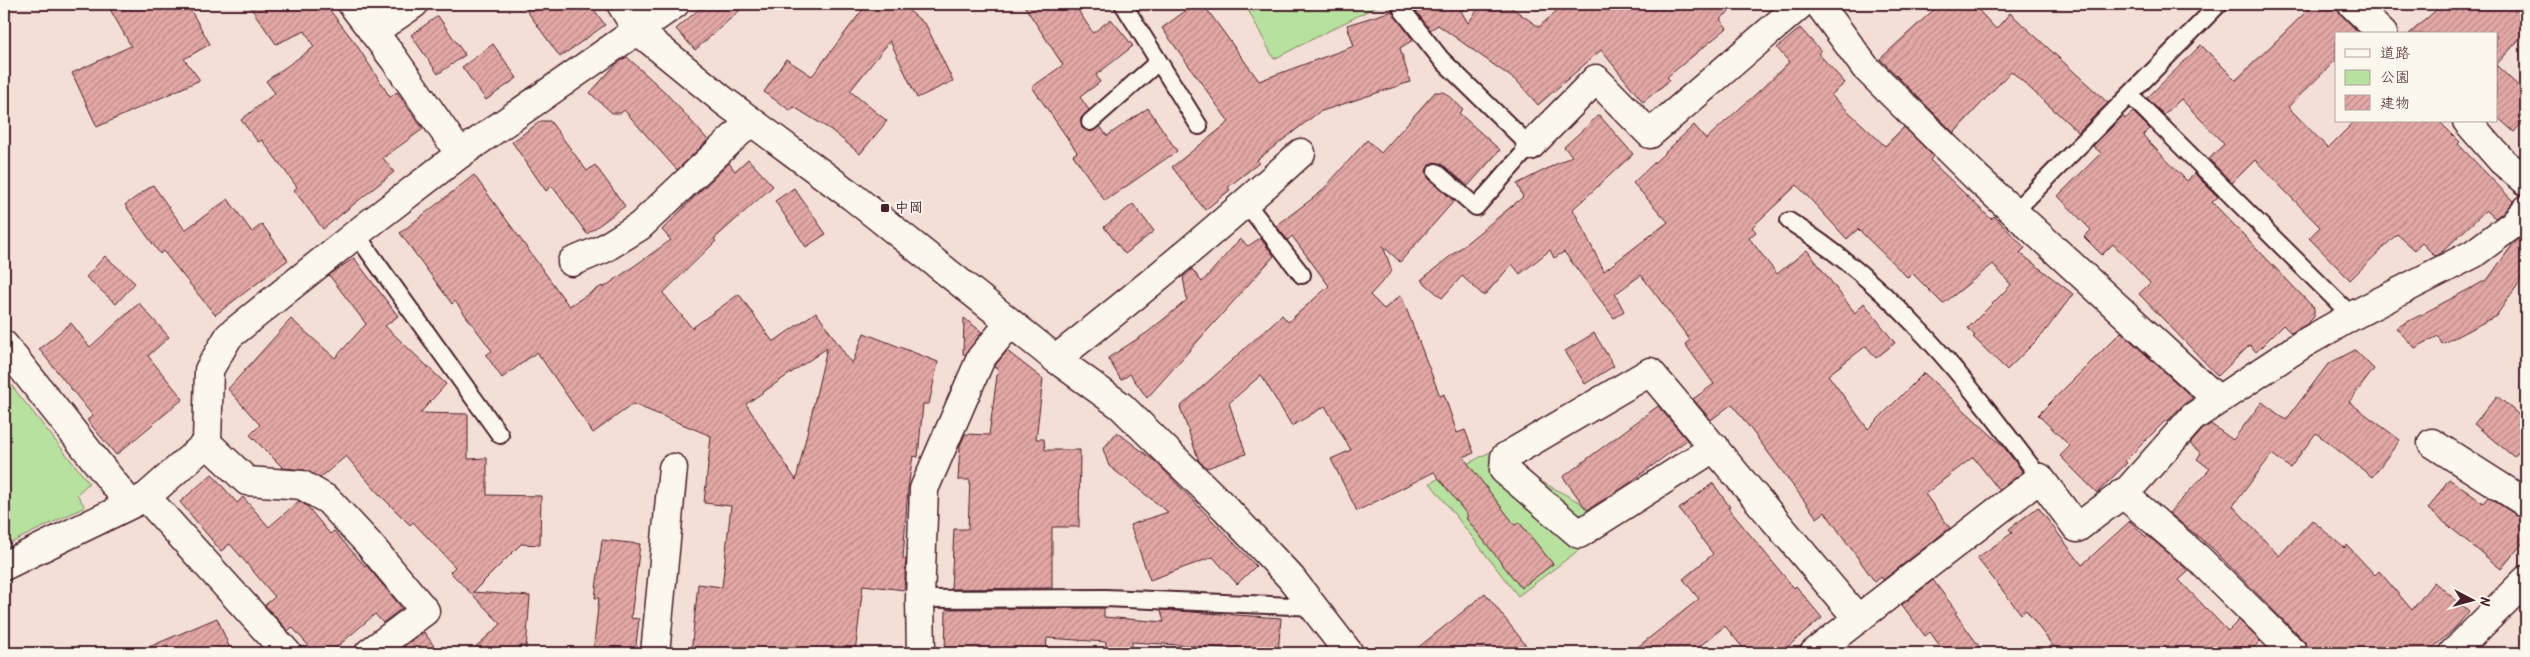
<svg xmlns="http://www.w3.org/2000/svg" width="2530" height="657" viewBox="0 0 2530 657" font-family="Kalam,'Klee One',sans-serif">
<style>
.green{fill:#b7e19e;stroke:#808064}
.building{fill:url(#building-hatch);stroke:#4a1f2b;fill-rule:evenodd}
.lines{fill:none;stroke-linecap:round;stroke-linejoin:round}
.lane-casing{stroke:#4a1f2b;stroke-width:20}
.street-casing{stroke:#4a1f2b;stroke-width:31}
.lane{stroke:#fbf7ec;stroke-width:16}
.street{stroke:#fbf7ec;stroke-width:28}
.poi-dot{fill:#4a1f2b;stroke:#fbf7ec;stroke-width:2}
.labels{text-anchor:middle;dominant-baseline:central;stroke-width:4;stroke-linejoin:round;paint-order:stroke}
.poi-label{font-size:14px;font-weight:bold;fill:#4a1f2b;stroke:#fbf7ec;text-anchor:start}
</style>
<defs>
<pattern id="building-hatch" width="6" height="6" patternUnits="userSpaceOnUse" patternTransform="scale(1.25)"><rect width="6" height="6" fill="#e3a8a6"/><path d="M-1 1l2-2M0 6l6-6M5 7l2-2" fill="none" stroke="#ba8887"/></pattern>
</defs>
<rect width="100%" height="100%" fill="#f4dfd7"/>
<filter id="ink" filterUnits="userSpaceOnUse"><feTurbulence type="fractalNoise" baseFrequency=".02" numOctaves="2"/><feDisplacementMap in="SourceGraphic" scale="10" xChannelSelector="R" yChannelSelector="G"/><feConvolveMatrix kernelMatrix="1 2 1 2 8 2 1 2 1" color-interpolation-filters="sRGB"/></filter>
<g filter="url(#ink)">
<!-- green -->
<g class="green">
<polygon points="1245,4 1381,4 1274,59"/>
<polygon points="4,376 89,483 77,494 85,507 4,546"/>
<polygon points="1490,452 1505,457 1533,477 1579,502 1608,528 1518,596 1430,483"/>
</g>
<!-- building -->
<g class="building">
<polygon points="107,4 187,4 210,44 184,59 200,80 97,127 72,73 131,46"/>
<polygon points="248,4 325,4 356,44 390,97 397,92 423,129 383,158 394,172 323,229 294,190 297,187 262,140 258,142 241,120 275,93 266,81 314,47 305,31 276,44"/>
<polygon points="522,4 590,4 605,25 560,57"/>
<polygon points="705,4 747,4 695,50 676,29"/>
<polygon points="867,4 901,4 926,25 953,81 917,98 890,41 850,91 887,121 860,154 831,130 794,107 791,111 764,92 786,59 812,76"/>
<polygon points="1023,4 1074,4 1093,33 1111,19 1133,46 1096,75 1100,82 1080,97 1089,110 1081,118 1082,128 1091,132 1100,126 1107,136 1148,108 1177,151 1105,201 1073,155 1077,152 1032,87 1063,65"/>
<polygon points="1195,4 1203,4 1259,81 1354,46 1347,25 1392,11 1413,40 1400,48 1410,82 1319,112 1257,160 1259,163 1228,187 1230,190 1205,210 1172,167 1229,122 1162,28"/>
<polygon points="1411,4 1472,4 1461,11 1468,23 1482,4 1506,4 1539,27 1564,4 1739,4 1720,19 1727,28 1667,77 1670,80 1643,102 1601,50 1538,105 1518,82 1438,25 1430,30"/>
<polygon points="1940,4 1973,4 1996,29 2010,13 2108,103 2078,132 2011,71 1954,133 1880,59"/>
<polygon points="2314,4 2331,4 2360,34 2336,34 2336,60 2288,107 2328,148 2355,121 2439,121 2460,142 2458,144 2513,201 2502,213 2495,218 2486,210 2441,253 2435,256 2422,243 2415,250 2397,234 2350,280 2309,238 2320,227 2255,160 2232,183 2209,159 2224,144 2181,99 2164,115 2147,98 2201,45 2236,80"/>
<polygon points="2443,4 2526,4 2526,32 2496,65 2496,34 2409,34"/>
<polygon points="438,16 465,55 438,74 411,35"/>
<polygon points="1800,28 1821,51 1818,53 1845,83 1831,95 1885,146 1904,127 1933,156 1930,160 1991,219 1994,216 2025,248 2020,253 2073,294 2043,334 2007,370 1973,337 1975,336 1968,328 2011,285 1993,264 1943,304 1912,273 1908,278 1858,229 1847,239 1797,185 1752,227 1756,232 1749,238 1777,274 1807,250 1855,313 1864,303 1895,343 1876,358 1866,346 1828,375 1868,429 1924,373 2003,446 2023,472 1999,490 1973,457 1925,494 1950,528 1883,580 1881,577 1875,582 1825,512 1817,518 1732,404 1711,420 1693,399 1714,384 1685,344 1690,340 1641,275 1615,294 1624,311 1614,318 1564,252 1554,258 1550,250 1520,274 1512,264 1484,296 1462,276 1442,298 1421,280 1523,197 1517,184 1572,156 1564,147 1599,115 1633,154 1573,209 1604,271 1668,222 1633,183 1694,125 1706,139 1757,93 1789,62 1777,48"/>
<polygon points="493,44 517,78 486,100 462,67"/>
<polygon points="627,57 665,92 708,140 677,170 624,110 621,113 612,113 590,93 617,63"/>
<polygon points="2496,65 2526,93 2526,118 2514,132 2496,116"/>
<polygon points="1435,92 1444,92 1463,109 1459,113 1500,150 1468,186 1442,164 1433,162 1429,165 1426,171 1429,179 1454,201 1400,262 1383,246 1392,271 1370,295 1384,309 1401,295 1440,396 1444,394 1457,433 1465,430 1474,453 1463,457 1515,525 1519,522 1553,564 1521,588 1466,518 1468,516 1434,472 1357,511 1331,459 1351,450 1325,406 1292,426 1261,375 1229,403 1246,454 1207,468 1199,461 1180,407 1282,315 1288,322 1329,286 1292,236 1288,240 1276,226 1321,192 1367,140 1381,153"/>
<polygon points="2133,112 2150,129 2143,135 2147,140 2187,181 2194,173 2218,197 2212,202 2314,308 2314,317 2307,324 2291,333 2283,325 2256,352 2250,345 2218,376 2139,294 2150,283 2113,244 2102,255 2084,237 2091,230 2058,196 2101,153 2093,146 2123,116 2125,119"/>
<polygon points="541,121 550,121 587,171 595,165 625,206 587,234 552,186 546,191 512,142"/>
<path d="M748,159L773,186L714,239L716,241L663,293L692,328L739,294L773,342L816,312L852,364L864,333L938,362L929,404H923L918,457L913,456L908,488L903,559H906L904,590L863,585L855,653H691L698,584L722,587L731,506L704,503L711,436L633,404L593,433L537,352L502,378L486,355L492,351L455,301L452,304L400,233L474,175L569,306L602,286L603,288L671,240L662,230L696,195L729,163L735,171ZM827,348L796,480L746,404Z"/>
<polygon points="153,185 185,230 228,199 252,232 262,224 288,260 215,315 163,251 160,254 125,205"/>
<polygon points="794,188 826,234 806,247 775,201"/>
<polygon points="1133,204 1154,231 1125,254 1104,227"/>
<polygon points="2526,233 2526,273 2496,316 2442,344 2438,336 2415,348 2396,328 2488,279 2513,244"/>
<polygon points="1260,238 1274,256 1147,398 1130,374 1121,380 1108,358 1148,332 1187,300 1183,277 1192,269 1202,282 1240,239 1248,246"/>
<polygon points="105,256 135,283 116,304 86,277"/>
<polygon points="354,258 398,316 385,326 446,384 420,413 468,414 468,459 487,458 487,495 541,496 540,545 521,544 473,592 530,596 526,649 522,645 514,653 469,653 501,624 450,572 455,567 413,522 410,525 378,493 346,456 320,478 304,470 283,468 250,435 260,425 228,389 291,319 335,358 366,324 329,275"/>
<polygon points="139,303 169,337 148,356 183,399 116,455 87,420 93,416 39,349 71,323 90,347"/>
<polygon points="964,318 982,332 965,355 963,354"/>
<polygon points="2121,332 2193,398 2182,406 2167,422 2165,421 2125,461 2127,463 2097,493 2060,456 2070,446 2038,415"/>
<polygon points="1594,333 1614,366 1585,384 1565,351"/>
<polygon points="2355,350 2374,369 2349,402 2400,440 2372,477 2316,433 2290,468 2272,454 2233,506 2279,556 2312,520 2344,548 2347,545 2375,575 2379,571 2412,610 2434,582 2469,611 2456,627 2427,653 2311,653 2305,642 2211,547 2169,513 2210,469 2197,459 2201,453 2190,444 2203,429 2211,424 2233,440 2262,402 2286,420 2328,364"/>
<polygon points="1007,351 1043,379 1036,439 1044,439 1045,450 1080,450 1079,527 1052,527 1052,588 951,589 954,529 968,529 970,480 958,480 960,446 965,434 989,435 998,368 994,367"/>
<polygon points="2497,396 2526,421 2526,443 2514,457 2474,424"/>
<polygon points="1658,406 1687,440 1621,489 1587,510 1563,477"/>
<polygon points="1117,432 1156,462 1256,566 1237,584 1213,557 1150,580 1130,525 1168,512 1109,466 1103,449"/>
<polygon points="212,474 237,503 243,497 269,527 299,501 307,506 330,534 334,531 365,566 366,565 402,608 383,623 375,614 330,653 315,653 292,627 288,631 265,605 275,597 230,544 221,551 180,502"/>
<polygon points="2449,479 2483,503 2488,497 2518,516 2526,518 2526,539 2501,569 2428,509"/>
<polygon points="1713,483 1730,507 1728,508 1794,588 1796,586 1822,618 1780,653 1747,653 1725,626 1691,653 1630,653 1699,599 1683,579 1713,554 1679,509"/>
<polygon points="2038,507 2082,565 2130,521 2146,537 2147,535 2189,571 2179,580 2228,631 2239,620 2260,641 2249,653 2058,653 2026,610 2021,614 1977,558 2012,533 2009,529"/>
<polygon points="602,540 640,544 631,618 639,619 635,653 593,653 599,598 595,598"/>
<polygon points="1933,580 1957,612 1955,613 1984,653 1945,653 1930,632 1925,636 1902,605"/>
<polygon points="1485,593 1532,653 1411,653 1454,619"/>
<polygon points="1104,608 1104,617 1164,622 1161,610 1281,618 1278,653 1241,653 1241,649 1132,642 1132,653 1105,653 1106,642 1047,638 1046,653 1003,650 1003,653 945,653 946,610 950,609"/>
<polygon points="217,618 232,653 135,653"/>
<polygon points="424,632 439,653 410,653 404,646"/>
</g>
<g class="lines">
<!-- lane casing -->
<g class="lane-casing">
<g id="lane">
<polyline points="1123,4 1199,126"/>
<polyline points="1400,4 1403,11 1441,59 1530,146 1476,207 1436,172"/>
<polyline points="2130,95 2352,316"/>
<polyline points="1090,122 1158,62"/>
<polyline points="1246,203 1302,275"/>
<polyline points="2014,212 2219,4"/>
<path d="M1789,221C1895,287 1966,380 2040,478"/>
<polyline points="356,234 500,435"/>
<polyline points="920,599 1105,598 1316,607"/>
</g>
</g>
<!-- street casing -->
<g class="street-casing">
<g id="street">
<polyline points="352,4 394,59 460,154"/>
<polyline points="621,4 637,30 724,101 853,197 1056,359 1121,406 1225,508 1291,578 1349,653"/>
<polyline points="1819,4 1865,67 1977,178 2218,400"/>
<polyline points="2352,4 2383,34"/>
<polyline points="373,32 414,4"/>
<polyline points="2467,121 2502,161 2526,181"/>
<polyline points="1530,146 1596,79 1650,134 1801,4"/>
<polyline points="572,262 603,249 640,226 751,121"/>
<polyline points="4,345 130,504"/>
<path d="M1056,359C1140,293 1222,225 1301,153"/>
<polyline points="207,443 247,481 302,485 328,500 368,543 425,611 369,653"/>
<polyline points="2432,443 2526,503"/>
<polyline points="1715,447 1579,534 1504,470 1505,457 1650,372 1858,619"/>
<polyline points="2122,493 2199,559 2294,653"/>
<polyline points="146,497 287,653"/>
<polyline points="4,566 146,497 207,443 209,370 229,336 356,234 460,154 675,4"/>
<polyline points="655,653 673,468"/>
<polyline points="921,653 920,599 924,489 981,358 1010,323"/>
<polyline points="1814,653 2040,478 2077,528 2129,489 2193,417 2303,344 2352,316 2473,254 2512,225 2526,210"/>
<polyline points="2453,653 2526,580"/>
</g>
</g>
<!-- lane -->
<use href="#lane" class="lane"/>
<!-- street -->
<use href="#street" class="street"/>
</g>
</g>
<!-- markers -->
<rect class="poi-dot" x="880" y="203" width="10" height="10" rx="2.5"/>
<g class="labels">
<!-- poi labels -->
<g class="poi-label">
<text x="895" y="208">中岡</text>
</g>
</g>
<!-- margin -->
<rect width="2530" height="657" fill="none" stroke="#fbf7ec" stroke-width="20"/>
<rect x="10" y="10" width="2510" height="637" fill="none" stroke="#4a1f2b" stroke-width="2" filter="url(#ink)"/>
<!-- legend -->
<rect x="2335" y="32" width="162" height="90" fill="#fbf7ec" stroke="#b4a19f"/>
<rect x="2345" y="49" width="25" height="8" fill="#fbf7ec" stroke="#b4a19f"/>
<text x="2380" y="58" font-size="15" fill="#4a1f2b">道路</text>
<rect x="2345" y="70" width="25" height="15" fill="#b7e19e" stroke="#b4a19f"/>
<text x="2380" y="82" font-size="15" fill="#4a1f2b">公園</text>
<rect x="2345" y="95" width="25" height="15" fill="url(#building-hatch)" stroke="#b4a19f"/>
<text x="2380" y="108" font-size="15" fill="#4a1f2b">建物</text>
<!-- north arrow -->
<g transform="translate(2472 600) rotate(96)" stroke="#fbf7ec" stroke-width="4" paint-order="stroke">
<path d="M0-4L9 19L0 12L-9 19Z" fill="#4a1f2b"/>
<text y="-8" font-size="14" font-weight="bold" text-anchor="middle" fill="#4a1f2b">N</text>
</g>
</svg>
